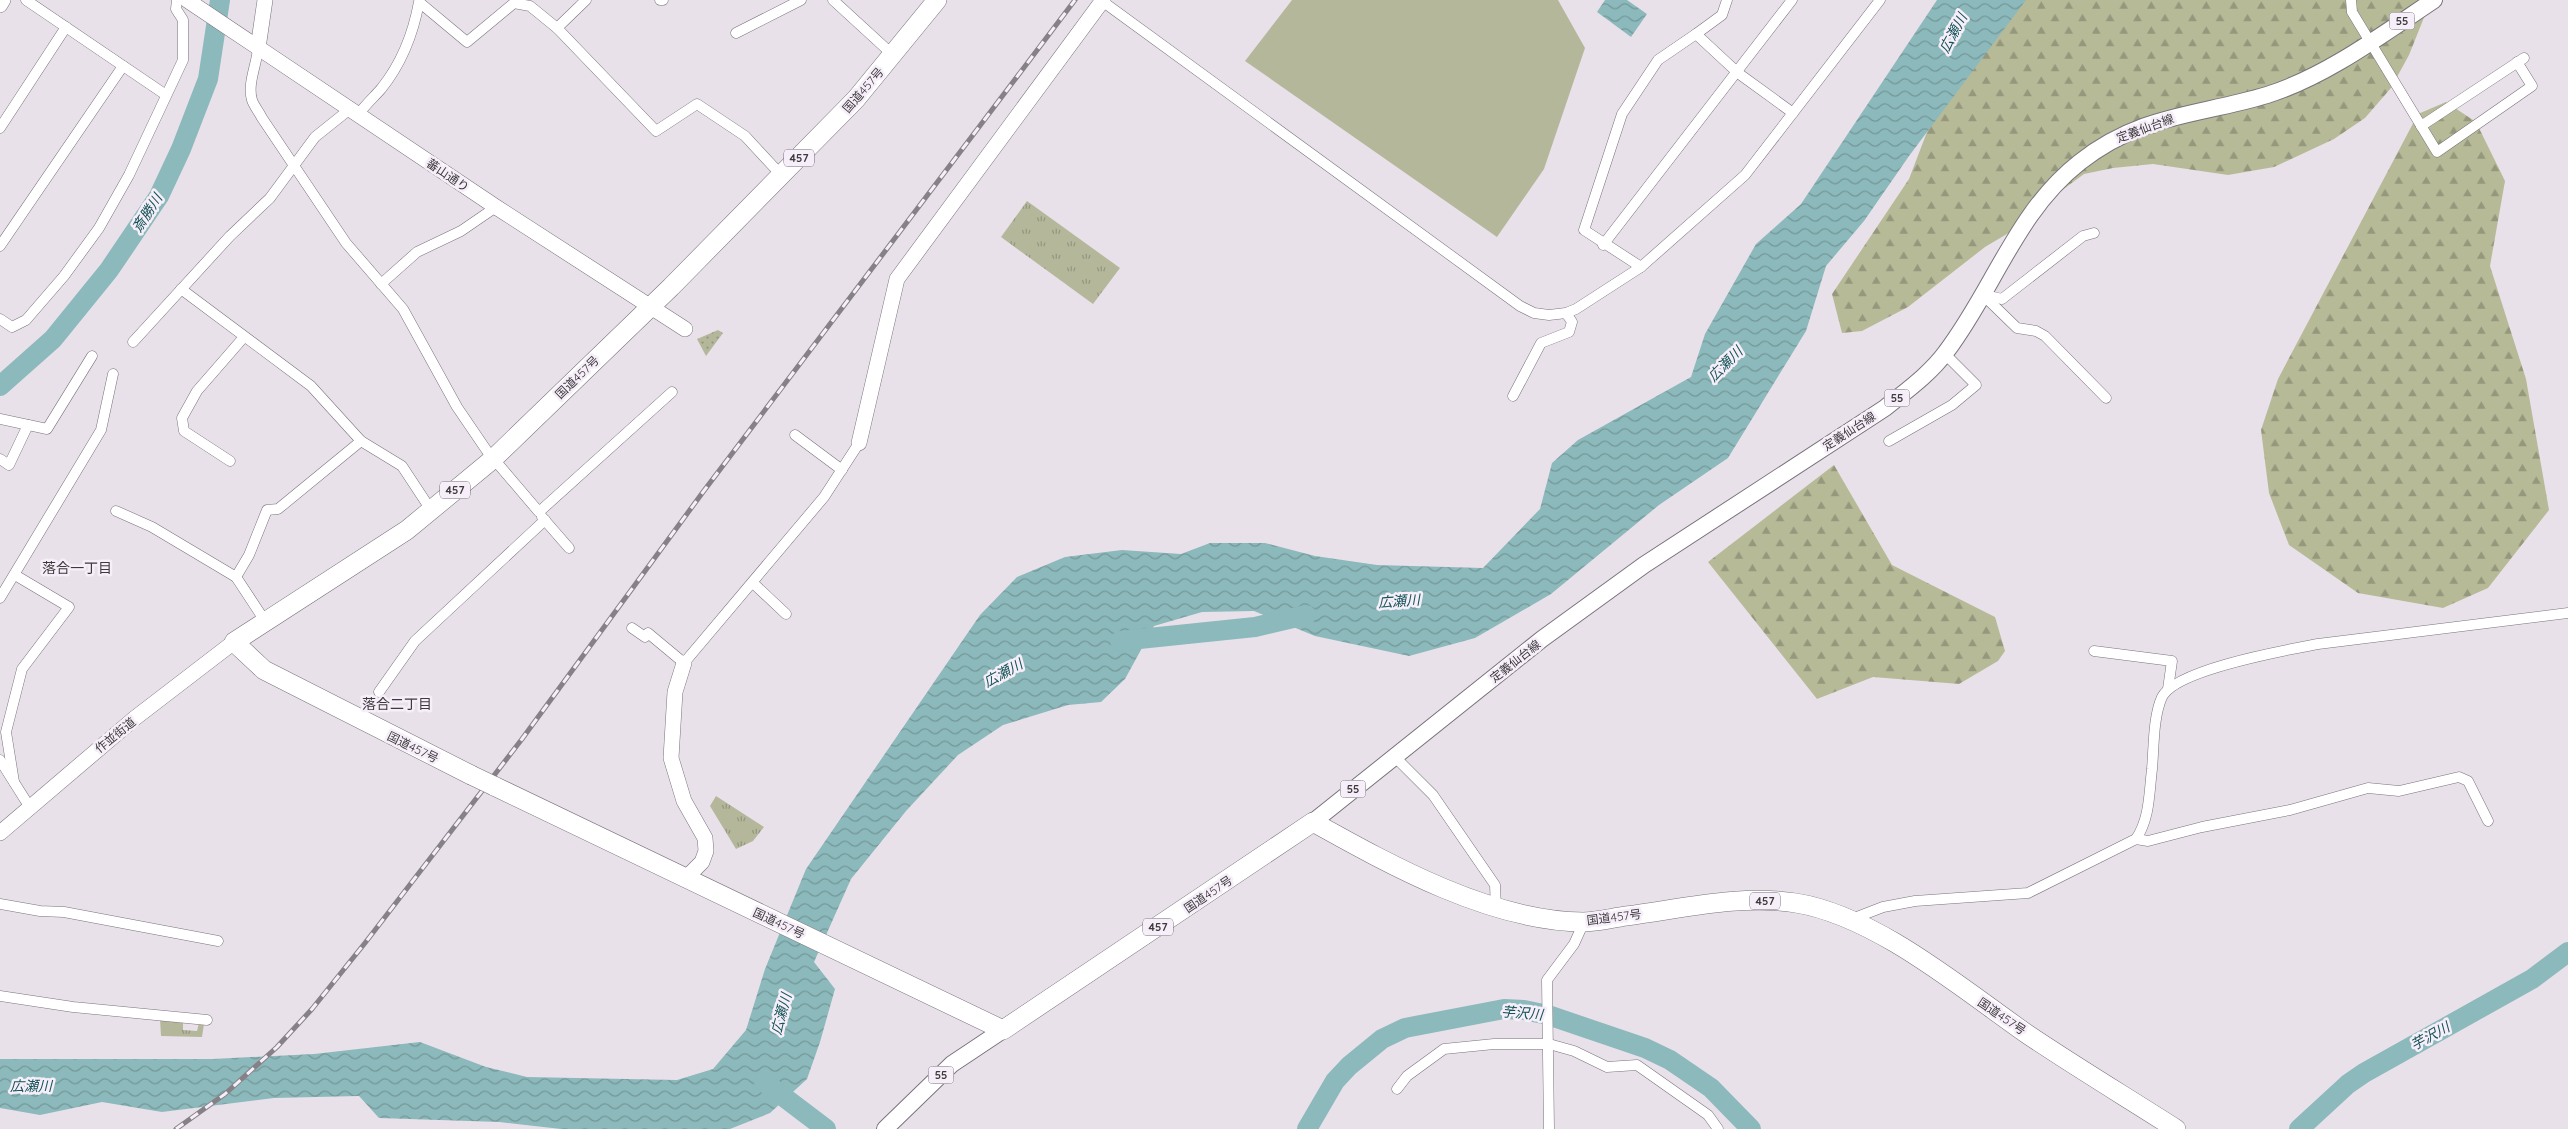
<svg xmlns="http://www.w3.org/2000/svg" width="2568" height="1129" viewBox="0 0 2568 1129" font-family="Quicksand,'Noto Sans JP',sans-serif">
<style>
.grass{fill:url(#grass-dots)}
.forest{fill:url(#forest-firs)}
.park{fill:url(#park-tufts)}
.pitch{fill:#b5b79b}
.water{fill:url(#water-waves)}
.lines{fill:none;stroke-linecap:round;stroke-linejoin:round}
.river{stroke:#8cb9bb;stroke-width:20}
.street-casing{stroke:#79737b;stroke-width:11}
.secondary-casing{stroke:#79737b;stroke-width:16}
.primary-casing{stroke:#79737b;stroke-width:18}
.highway-casing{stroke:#79737b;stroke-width:20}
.street{stroke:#fff;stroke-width:10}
.secondary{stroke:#fff;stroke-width:15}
.primary{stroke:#fff;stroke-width:16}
.highway{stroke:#fff;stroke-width:19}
.rail-casing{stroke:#868187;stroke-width:5}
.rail{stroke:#f6eef8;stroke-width:3;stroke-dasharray:9;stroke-linecap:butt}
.highway-bridge-casing{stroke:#79737b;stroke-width:20;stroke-linecap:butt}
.highway-bridge{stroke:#fff;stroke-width:19}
.labels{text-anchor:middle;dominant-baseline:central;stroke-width:5;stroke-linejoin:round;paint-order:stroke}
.shield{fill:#f6eef8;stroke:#747076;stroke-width:1}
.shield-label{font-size:11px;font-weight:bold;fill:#3d3a3e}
.street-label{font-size:12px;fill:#3d3a3e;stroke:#f6eef8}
.water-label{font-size:14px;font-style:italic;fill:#135357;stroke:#f6eef8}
.neighbourhood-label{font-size:14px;fill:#3d3a3e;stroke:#f6eef8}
</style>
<defs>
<pattern id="grass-dots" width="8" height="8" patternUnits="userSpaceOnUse" patternTransform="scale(1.25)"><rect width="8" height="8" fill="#b5b79b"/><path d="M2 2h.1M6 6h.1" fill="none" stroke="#949680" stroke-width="1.8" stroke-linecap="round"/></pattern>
<pattern id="forest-firs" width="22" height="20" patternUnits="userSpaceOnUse" patternTransform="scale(1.25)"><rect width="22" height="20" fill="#b7ba97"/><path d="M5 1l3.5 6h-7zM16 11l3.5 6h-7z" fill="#96987d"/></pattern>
<pattern id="park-tufts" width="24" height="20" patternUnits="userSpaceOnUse" patternTransform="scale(1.25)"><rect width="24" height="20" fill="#b5b79b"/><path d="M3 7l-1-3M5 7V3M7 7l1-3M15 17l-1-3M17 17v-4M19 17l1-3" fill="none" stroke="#949680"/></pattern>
<pattern id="water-waves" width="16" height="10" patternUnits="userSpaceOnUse" patternTransform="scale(1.25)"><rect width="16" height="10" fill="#8cb9bb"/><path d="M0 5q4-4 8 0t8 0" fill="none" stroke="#749799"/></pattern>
</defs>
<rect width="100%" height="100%" fill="#e9e1ea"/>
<!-- grass -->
<polygon class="grass" points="718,330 723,333 706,356 697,339"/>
<!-- forest -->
<g class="forest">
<polygon points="1972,0 2426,0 2425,15 2409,55 2391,88 2365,118 2334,139 2274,167 2228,175 2153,164 2113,168 2084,174 2050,199 2022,225 1985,247 1908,307 1862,331 1842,333 1832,294 1909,179 1935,111"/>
<polygon points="2446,102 2476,122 2505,181 2490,266 2526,379 2549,510 2488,588 2443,608 2358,593 2289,545 2269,493 2261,430 2278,379 2418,114"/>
<polygon points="1834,465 1892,565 1995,617 2005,651 1998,661 1959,684 1873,677 1817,699 1708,562"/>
</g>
<!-- park -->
<g class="park">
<polygon points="1027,201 1120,268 1093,304 1001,237"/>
<polygon points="716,796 764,827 753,841 736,849 710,806"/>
<polygon points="160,1019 183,1023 183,1030 197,1031 199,1023 204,1024 202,1037 161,1036"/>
</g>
<!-- pitch -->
<polygon class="pitch" points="1292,0 1558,0 1585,48 1544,169 1497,237 1245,61"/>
<!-- water -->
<g class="water">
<polygon points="1605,0 1627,0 1647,14 1631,37 1597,12"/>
<polygon points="1937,0 2026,0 1909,156 1864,221 1826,266 1806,331 1728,458 1659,505 1551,594 1475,638 1409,656 1315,636 1254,611 1202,612 1154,626 1125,679 1101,702 1068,705 1003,725 958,755 906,811 851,879 814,962 835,989 820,1042 807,1079 770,1113 730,1129 561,1129 499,1122 379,1118 359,1096 274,1098 162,1112 102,1102 40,1115 0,1108 0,1059 213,1059 314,1054 420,1042 486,1067 527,1077 677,1080 713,1069 746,1030 765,969 806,869 980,615 1017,577 1065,557 1122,550 1181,554 1210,543 1265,543 1315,556 1377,565 1483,568 1540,509 1552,463 1578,440 1691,377 1705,334 1756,244 1801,204"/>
</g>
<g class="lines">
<!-- river -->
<g class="river">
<polyline points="0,386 53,339 109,270 159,196 181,149 208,79 220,0"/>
<polyline points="1120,641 1255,627 1306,615"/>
<polyline points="764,1082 826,1129"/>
<polyline points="1307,1129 1335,1081 1349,1066 1382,1039 1405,1028 1504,1009 1524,1010 1548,1015 1645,1048 1670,1060 1711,1088 1751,1129"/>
<polyline points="2299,1129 2348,1084 2364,1073 2532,979 2568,952"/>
</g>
<!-- street casing -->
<g class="street-casing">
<g id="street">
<polyline points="26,0 166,95"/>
<polyline points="660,0 663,0"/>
<polyline points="833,0 893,55"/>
<polyline points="2351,0 2352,12 2437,152 2532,86 2517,62"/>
<polyline points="1102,1 1520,306 1534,313 1549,315 1566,313 1576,309 1641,267 1745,175 1880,0"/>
<polyline points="557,28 586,0"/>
<polyline points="736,33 801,0"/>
<polyline points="1696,34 1722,15 1727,0"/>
<path d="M258,48C257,64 247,84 252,100C254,106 259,112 262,118L346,243L403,309L457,407L487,451L539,512L672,392"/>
<path d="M358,115C365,105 373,98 381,89C402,63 413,35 419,2L467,42L514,3L530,6L557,28L656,131L697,104L745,136L782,176"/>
<polyline points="2421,126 2524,58"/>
<polyline points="0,128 66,27"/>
<polyline points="1603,245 1792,0"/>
<polyline points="0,246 123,66"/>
<polyline points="1641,267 1584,230 1622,114 1658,60 1696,34 1738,73 1793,113"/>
<polyline points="381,284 417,252 461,231 496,207"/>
<polyline points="181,289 311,386 361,441 402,466 431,510"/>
<polyline points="1983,295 2017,328 2036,331 2045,336 2106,398"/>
<polyline points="1984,295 2002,299 2083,236 2094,233"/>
<polyline points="0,319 12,327 26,320 64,276 99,228 129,175 183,60 183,20 176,9 177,0"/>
<polyline points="133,342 230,236 270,198 315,137 350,109"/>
<polyline points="1513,396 1541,343 1569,332 1572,322 1566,313"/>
<polyline points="0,419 47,429 92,356"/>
<polyline points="795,435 842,470"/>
<polyline points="1889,441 1952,405 1976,385 1945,354"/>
<polyline points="0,459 9,465 28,425"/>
<polyline points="230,461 184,431 182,418 197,391 244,337"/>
<polyline points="116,511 152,527 236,577 265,621"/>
<polyline points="542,517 569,548"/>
<polyline points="236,577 249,555 267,510 278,509 361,441"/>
<polyline points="753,583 786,614"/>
<polyline points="0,598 101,430 113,374"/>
<polyline points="632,628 645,637 648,633 684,663 824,497 859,443"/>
<polyline points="2094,651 2172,661 2168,689"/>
<polyline points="379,692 415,641 545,520"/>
<polyline points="1394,756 1433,795 1495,885 1496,909"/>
<polyline points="0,760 29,806"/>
<polyline points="14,782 6,732 22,669 69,607 15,575"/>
<polyline points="2136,839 2148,841 2202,827 2290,810 2368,788 2399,791 2459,777 2468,781 2488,821"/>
<polyline points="0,904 40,911 64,912 218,941"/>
<path d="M1852,919L1883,907L1915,901L2028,893L2136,839C2150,818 2149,793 2152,769C2154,747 2153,717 2162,697C2176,669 2287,650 2318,644L2568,613"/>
<polyline points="0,996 73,1007 207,1020"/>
<polyline points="1397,1089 1407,1076 1444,1049 1494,1044 1549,1044 1574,1051 1607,1067 1637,1065 1708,1115 1718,1129"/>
<polyline points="1549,1129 1547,980 1574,944 1584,922"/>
</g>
</g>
<!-- secondary casing -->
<g class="secondary-casing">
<g id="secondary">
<polyline points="187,0 496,207 685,329"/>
<polyline points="0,5 3,0"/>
<polyline points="258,48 265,0"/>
<polyline points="859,443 897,279 1103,0"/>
<polyline points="684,663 675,692 671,758 684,801 705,838 706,851 702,862 687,877"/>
<polyline points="0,833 135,718 234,642"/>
</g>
</g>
<!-- primary casing -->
<g class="primary-casing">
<g id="primary">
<path d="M1313,822L1542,639L1644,565L1885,408C1906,391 1930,374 1946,352C1994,289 2016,212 2080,162C2141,114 2197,116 2267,95C2325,77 2383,34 2434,0"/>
<polyline points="885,1129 952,1064 1003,1030"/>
</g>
</g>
<!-- highway casing -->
<g class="highway-casing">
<g id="highway">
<polyline points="471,775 264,670 234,642 407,530 493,459 671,287 856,99 937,0"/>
<path d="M494,786L1003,1030L1313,822C1392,866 1491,921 1583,922C1597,922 1612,918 1626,916C1681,909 1741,894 1796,903C1876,916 1961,988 2027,1034C2076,1067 2126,1097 2176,1129"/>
</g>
</g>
<!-- street -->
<use href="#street" class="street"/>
<!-- secondary -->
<use href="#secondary" class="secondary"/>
<!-- primary -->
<use href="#primary" class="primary"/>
<!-- highway -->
<use href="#highway" class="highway"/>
<!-- rail casing -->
<g class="rail-casing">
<polyline id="rail" points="176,1129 225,1094 277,1047 312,1009 365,943 522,739 703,492 1075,0"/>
</g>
<!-- rail -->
<use href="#rail" class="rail"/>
<!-- highway-bridge casing -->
<g class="highway-bridge-casing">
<polyline id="highway-bridge" points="471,775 494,786"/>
</g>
<!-- highway-bridge -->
<use href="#highway-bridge" class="highway-bridge"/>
</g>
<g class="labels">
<!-- shield labels -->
<g class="shield">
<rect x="2389.5" y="12.5" width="25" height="17" rx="4"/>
<rect x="784" y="149.5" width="30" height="17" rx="4"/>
<rect x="1884.5" y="389.5" width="25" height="17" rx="4"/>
<rect x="440" y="481.5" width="30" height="17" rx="4"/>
<rect x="1340.5" y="780.5" width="25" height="17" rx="4"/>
<rect x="1750" y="892.5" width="30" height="17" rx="4"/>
<rect x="1143" y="918.5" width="30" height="17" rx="4"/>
<rect x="928.5" y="1066.5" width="25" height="17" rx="4"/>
</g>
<g class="shield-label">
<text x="2402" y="21">55</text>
<text x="799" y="158">457</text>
<text x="1897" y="398">55</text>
<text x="455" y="490">457</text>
<text x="1353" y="789">55</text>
<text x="1765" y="901">457</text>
<text x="1158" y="927">457</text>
<text x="941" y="1075">55</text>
</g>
<!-- street labels -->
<g class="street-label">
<text transform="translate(863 90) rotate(-49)">国道457号</text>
<text transform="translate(2145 128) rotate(-20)">定義仙台線</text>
<text transform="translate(448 175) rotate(34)">蕃山通り</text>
<text transform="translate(577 377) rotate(-44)">国道457号</text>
<text transform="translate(1849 431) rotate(-33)">定義仙台線</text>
<text transform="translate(1515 661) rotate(-38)">定義仙台線</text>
<text transform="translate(115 735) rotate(-39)">作並街道</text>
<text transform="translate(413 747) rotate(26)">国道457号</text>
<text transform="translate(1208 894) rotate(-34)">国道457号</text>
<text transform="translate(1614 917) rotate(-7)">国道457号</text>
<text transform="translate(779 923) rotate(25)">国道457号</text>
<text transform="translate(2002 1016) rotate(34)">国道457号</text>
</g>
<!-- water labels -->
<g class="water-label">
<text transform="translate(1953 33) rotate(-62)">広瀬川</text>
<text transform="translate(147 213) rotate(-57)">斎勝川</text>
<text transform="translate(1725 364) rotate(-45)">広瀬川</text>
<text transform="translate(1399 601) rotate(-4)">広瀬川</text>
<text transform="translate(1003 673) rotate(-29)">広瀬川</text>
<text transform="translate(1522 1013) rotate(5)">芋沢川</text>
<text transform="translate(781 1014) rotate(-75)">広瀬川</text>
<text transform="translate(2430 1036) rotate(-29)">芋沢川</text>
<text x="31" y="1086">広瀬川</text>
</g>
<!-- neighbourhood labels -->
<g class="neighbourhood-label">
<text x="77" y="568">落合一丁目</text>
<text x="397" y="704">落合二丁目</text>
</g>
</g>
</svg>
